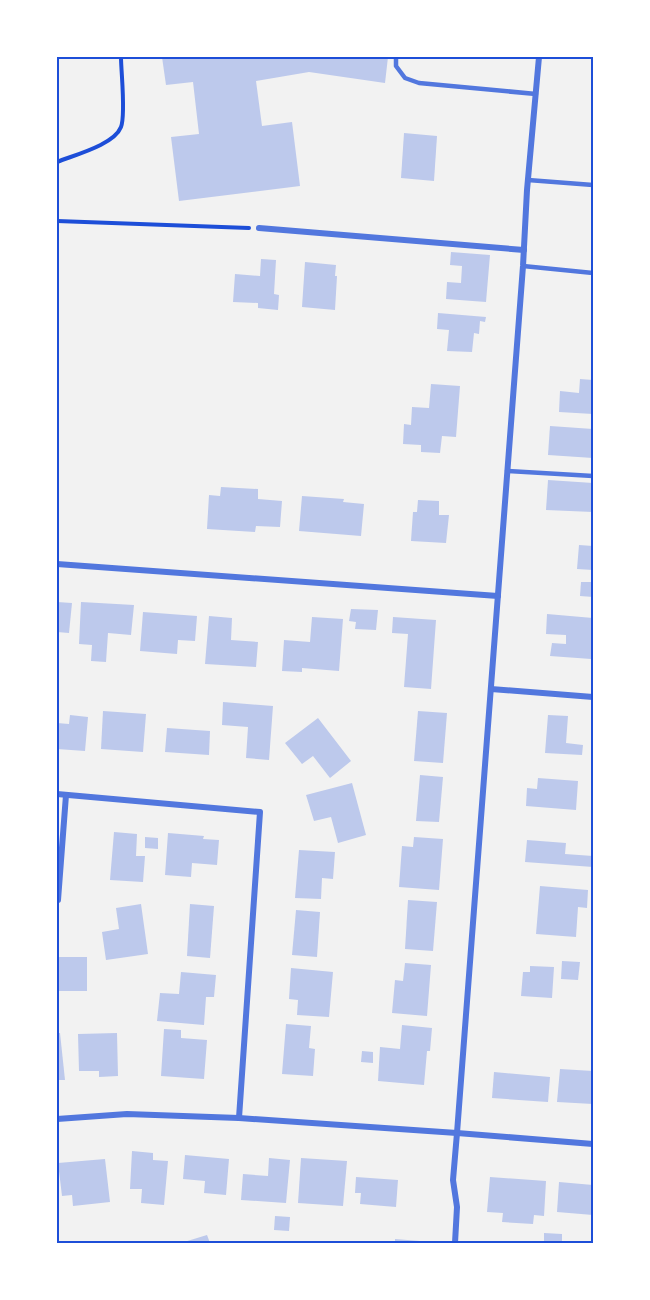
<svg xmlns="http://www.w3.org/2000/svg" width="650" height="1300" viewBox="0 0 650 1300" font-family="'Golos Text',sans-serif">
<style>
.building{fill:#bdc9ec}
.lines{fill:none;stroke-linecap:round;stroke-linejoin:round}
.path{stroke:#1d4ed8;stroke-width:4}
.service{stroke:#5277de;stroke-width:4.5}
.minor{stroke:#5277de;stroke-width:6}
.neatline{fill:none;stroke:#1d4ed8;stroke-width:2}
</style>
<rect width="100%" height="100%" fill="#f2f2f2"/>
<!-- building -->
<g class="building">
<polygon points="162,57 388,57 385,83 309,72 256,81 262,126 292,122 300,186 179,201 171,137 199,134 193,82 166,85"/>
<polygon points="404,133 437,136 434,181 401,178"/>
<polygon points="451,252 490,255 486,302 446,299 447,282 461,283 462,266 450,265"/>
<polygon points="261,259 276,260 274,294 279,295 278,310 258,308 258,303 233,302 235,274 260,276"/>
<polygon points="305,262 336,265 335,276 337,276 335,310 302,307"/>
<polygon points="438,313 486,317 485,322 480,321 479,334 474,333 472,352 447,351 449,330 437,329"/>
<polygon points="580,379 593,380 593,414 559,412 560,391 579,393"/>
<polygon points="431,384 460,386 456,437 442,436 440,453 421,452 421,445 403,444 404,424 411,425 412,407 429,408"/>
<polygon points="550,426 593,429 593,458 548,455"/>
<polygon points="548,480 593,483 593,512 546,510"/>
<polygon points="221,487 258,489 258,499 282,501 280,527 256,526 255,532 207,529 209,495 220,496"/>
<polygon points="302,496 344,499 343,502 364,504 361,536 299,531"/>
<polygon points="418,500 439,501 439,515 449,515 446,543 411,541 413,512 417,512"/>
<polygon points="579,545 593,546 593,570 577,569"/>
<polygon points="581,582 593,582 593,597 580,596"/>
<polygon points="57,602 72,603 69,633 57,632"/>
<polygon points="81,602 134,605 131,635 108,633 106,662 91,661 92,645 79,644"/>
<polygon points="351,609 378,610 376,630 355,629 356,622 349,621"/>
<polygon points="143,612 197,616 195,641 178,640 177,654 140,651"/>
<polygon points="547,614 593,618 593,650 591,650 591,659 550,656 552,643 566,644 566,635 546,634"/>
<polygon points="209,616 232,618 231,640 258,642 256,667 205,664"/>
<polygon points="312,617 343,619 339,671 302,668 302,672 282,671 284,640 310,642"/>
<polygon points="393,617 436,620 431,689 404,687 408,634 392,633"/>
<polygon points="223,702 273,706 269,760 246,758 248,727 222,725"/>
<polygon points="103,711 146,714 143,752 101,749"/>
<polygon points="418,711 447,713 443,763 414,761"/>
<polygon points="70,715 88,717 85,751 57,749 57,723 69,724"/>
<polygon points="548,715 568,716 566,743 583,745 582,755 545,753"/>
<polygon points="318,718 351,761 330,778 313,756 302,764 285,743"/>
<polygon points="167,728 210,731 209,755 165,752"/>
<polygon points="420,775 443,777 439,822 416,821"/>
<polygon points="538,778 578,781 576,810 526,806 527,788 537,789"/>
<polygon points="352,783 366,835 338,843 331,817 314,821 306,795"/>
<polygon points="114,832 137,834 136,856 145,856 143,882 110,880"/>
<polygon points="168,833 204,836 203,839 219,840 217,865 192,863 191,877 165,875"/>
<polygon points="145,837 158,838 158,849 145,848"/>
<polygon points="414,837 443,839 439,890 399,887 402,846 413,847"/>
<polygon points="527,840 566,843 565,854 593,856 593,867 525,862"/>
<polygon points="299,850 335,852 333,879 322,878 321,899 295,898"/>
<polygon points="540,886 588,890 587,908 578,907 576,937 536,934"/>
<polygon points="408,900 437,902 433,951 405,949"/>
<polygon points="141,904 148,954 106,960 102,932 119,929 116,908"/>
<polygon points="190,904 214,906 210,958 187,956"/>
<polygon points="296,910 320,912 317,957 292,955"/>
<rect x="57" y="957" width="30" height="34"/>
<polygon points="562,961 580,962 578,980 561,979"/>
<polygon points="405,963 431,965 427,1016 392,1013 395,980 403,981"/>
<polygon points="530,966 554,967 552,998 521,996 523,972 530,972"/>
<polygon points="291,968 333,972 329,1017 297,1015 298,1000 289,999"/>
<polygon points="181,972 216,975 214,997 206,997 204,1025 157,1021 160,993 179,994"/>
<polygon points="286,1024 311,1026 309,1048 315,1049 313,1076 282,1074"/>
<polygon points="402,1025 432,1028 430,1051 427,1051 424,1085 378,1081 380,1047 400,1049"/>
<polygon points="164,1029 181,1030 181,1038 207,1040 204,1079 161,1076"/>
<polygon points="57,1033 60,1033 65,1080 57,1080"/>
<polygon points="117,1033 118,1076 99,1077 99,1071 79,1071 78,1034"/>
<polygon points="362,1051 373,1052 373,1063 361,1062"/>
<polygon points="560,1069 593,1071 593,1104 557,1102"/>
<polygon points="494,1072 550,1077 548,1102 492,1098"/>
<polygon points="132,1151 153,1153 153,1160 168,1161 164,1205 141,1203 142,1189 130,1189"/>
<polygon points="185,1155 229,1159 226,1195 204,1193 205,1181 183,1179"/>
<polygon points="269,1158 290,1160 286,1203 241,1200 243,1174 268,1176"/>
<polygon points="301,1158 347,1161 343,1206 298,1203"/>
<polygon points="105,1159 110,1202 73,1206 72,1195 62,1196 58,1163"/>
<polygon points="356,1177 398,1180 396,1207 360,1204 361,1193 355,1193"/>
<polygon points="490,1177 546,1181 544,1216 534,1215 533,1224 502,1222 503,1213 487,1212"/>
<polygon points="559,1182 593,1185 593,1215 557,1212"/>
<polygon points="275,1216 290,1217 289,1231 274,1230"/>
<polygon points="544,1233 562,1234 562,1243 544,1243"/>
<polygon points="207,1235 210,1243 184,1243 184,1242"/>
<polygon points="395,1239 420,1241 420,1243 395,1243"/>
</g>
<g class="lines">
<!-- path -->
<g class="path">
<path d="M57,162C74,155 114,145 121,127C126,115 121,72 121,57"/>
<polyline points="57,221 249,228"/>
</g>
<!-- service -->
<g class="service">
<polyline points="396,57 396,66 405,78 419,83 536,94"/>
<polyline points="528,180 593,185"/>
<polyline points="523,266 593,273"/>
<polyline points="507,471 593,476"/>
</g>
<!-- minor -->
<g class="minor">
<polyline points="259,228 524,250"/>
<polyline points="57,564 498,596"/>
<polyline points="491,689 593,697"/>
<polyline points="57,794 260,812 239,1118"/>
<polyline points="58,900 66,795"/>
<polyline points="57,1119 127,1114 239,1118 457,1133 593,1144"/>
<polyline points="455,1243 457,1207 453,1180 457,1133 523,266 527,190 539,57"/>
</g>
</g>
<!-- border -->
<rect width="650" height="1300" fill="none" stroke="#ffffff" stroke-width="117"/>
<rect x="58" y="58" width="534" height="1184" class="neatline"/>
</svg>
